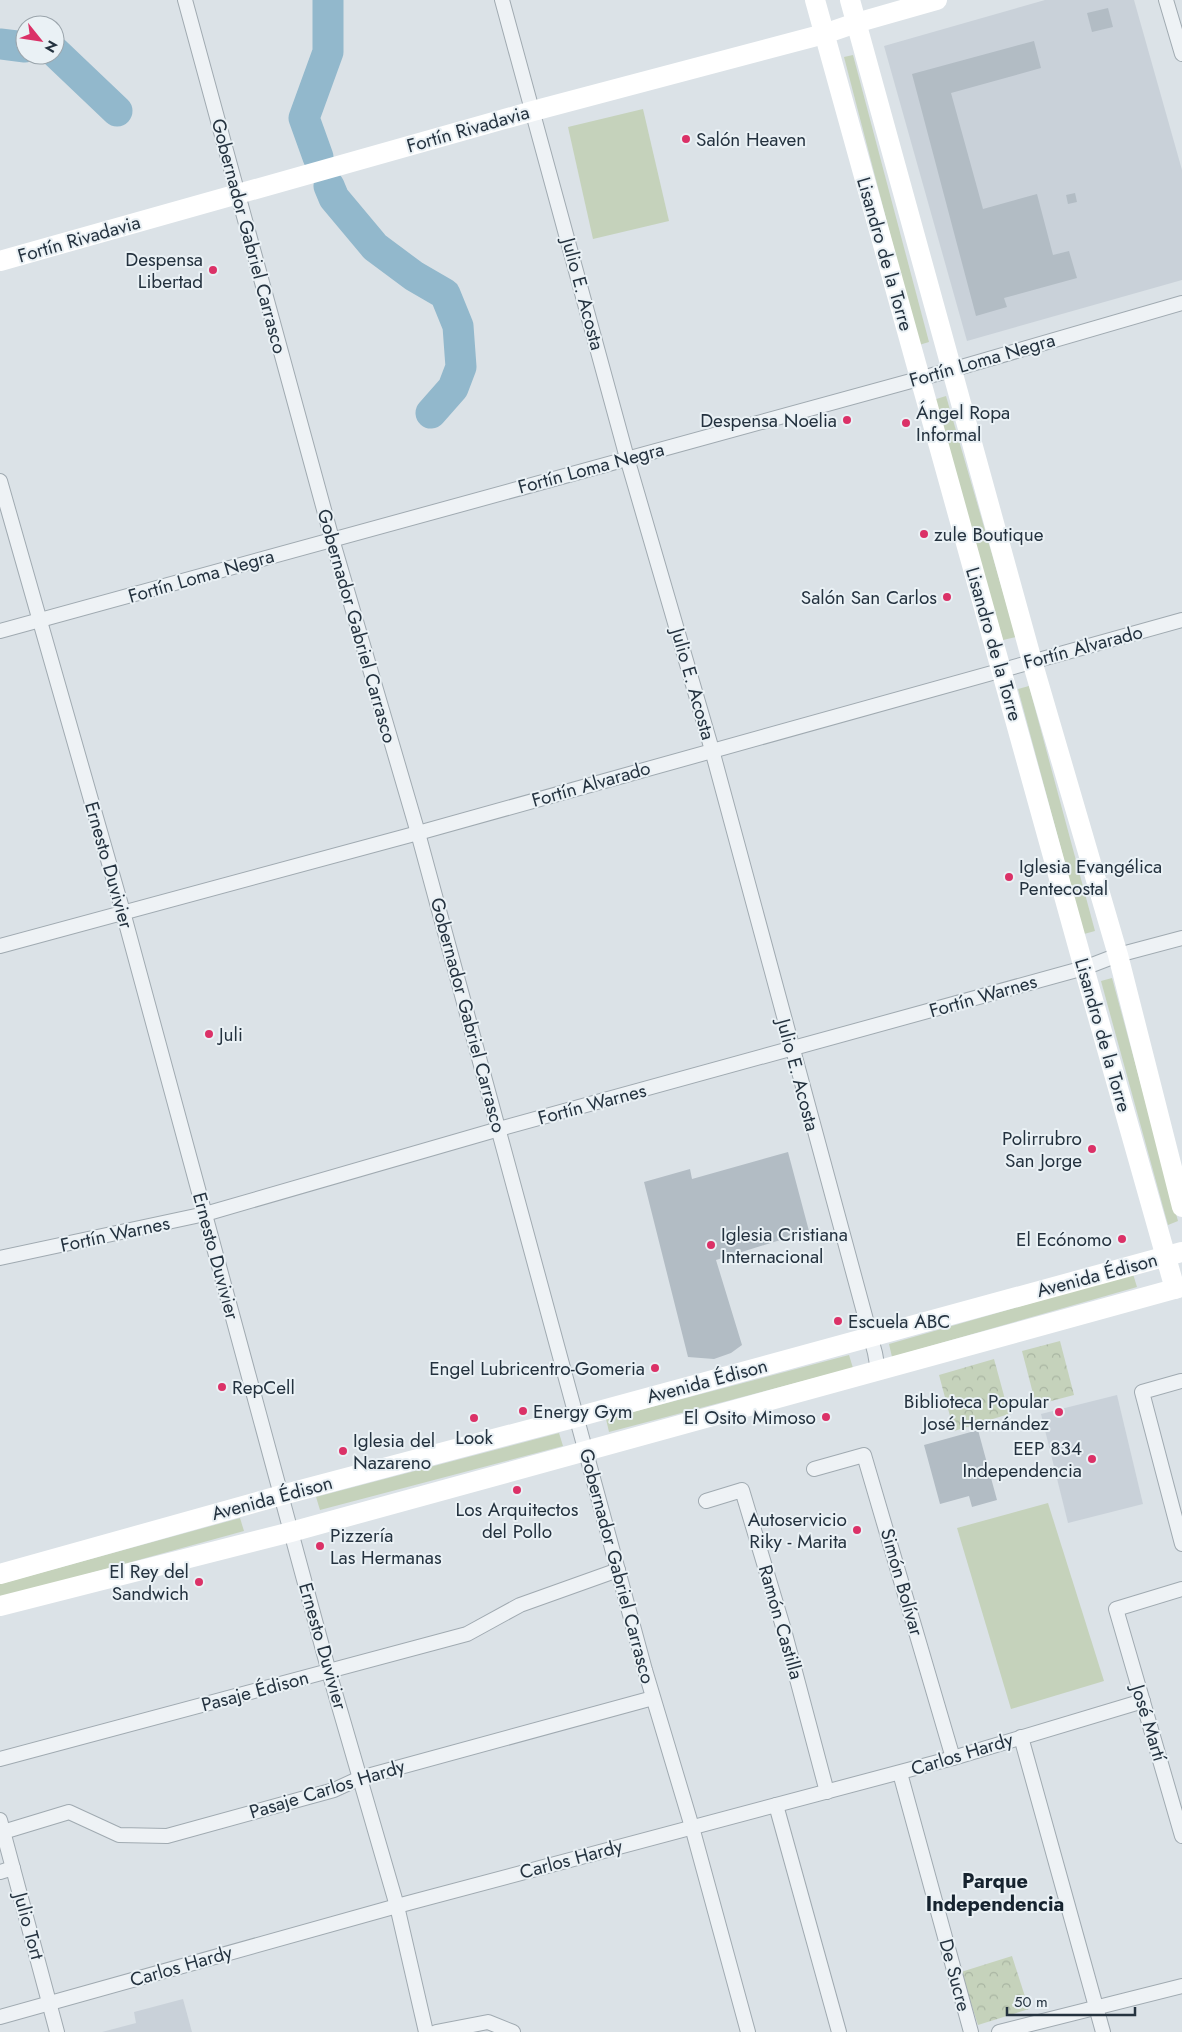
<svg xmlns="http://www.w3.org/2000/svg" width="1182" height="2032" viewBox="0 0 1182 2032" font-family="Jost,sans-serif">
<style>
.built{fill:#c9d1d9}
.green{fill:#c5d2bb}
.forest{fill:url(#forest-crowns)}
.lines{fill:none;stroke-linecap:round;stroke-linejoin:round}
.river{stroke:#92b8cc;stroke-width:31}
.building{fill:#b2bcc4}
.street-casing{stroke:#a0aab1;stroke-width:16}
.street{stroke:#eef2f5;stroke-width:14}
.secondary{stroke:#fff;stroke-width:20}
.poi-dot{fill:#db3167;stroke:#eaf1f5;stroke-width:2}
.labels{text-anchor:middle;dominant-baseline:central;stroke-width:4;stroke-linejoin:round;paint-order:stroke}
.street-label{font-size:19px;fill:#24323f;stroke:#eaf1f5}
.poi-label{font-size:19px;fill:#24323f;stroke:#eaf1f5;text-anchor:start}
.neighbourhood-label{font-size:20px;font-weight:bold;fill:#16232f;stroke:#eaf1f5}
</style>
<defs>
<pattern id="forest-crowns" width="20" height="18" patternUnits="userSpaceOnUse" patternTransform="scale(1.25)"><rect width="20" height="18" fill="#c5d2bb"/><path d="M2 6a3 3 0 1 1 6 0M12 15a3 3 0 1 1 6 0" fill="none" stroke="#a9b5a2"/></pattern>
</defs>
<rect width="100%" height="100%" fill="#dbe2e7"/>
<!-- built -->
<g class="built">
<polygon points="1045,0 1134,0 1182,170 1182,280 967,341 884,46"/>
<polygon points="1117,1395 1143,1504 1068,1523 1041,1414"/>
<polygon points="183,1999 192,2032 102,2032 136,2023 134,2012"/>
</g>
<!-- green -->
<g class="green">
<polygon points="853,55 929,342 919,345 844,57"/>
<polygon points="643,109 669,221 593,239 568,127"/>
<polygon points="946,396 1016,637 1003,640 933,400"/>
<polygon points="1029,686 1095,931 1084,934 1018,689"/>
<polygon points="1112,978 1178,1221 1168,1225 1101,981"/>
<polygon points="1133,1274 1137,1287 892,1357 889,1344"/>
<polygon points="849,1355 853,1368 609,1432 606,1419"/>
<polygon points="559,1433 563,1446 320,1510 316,1497"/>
<polygon points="1048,1503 1104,1681 1011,1709 957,1528"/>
<polygon points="240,1518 244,1531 0,1598 0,1584"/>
</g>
<!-- forest -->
<g class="forest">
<polygon points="1060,1341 1074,1395 1036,1405 1022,1351"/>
<polygon points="994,1359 1009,1414 954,1431 939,1375"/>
<polygon points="1012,1956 1029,2009 978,2025 961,1972"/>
</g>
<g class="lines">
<!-- river -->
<g class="river">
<polyline points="0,44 25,47"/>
<polyline points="55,52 117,111"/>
<polyline points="318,157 304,118 328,52 328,0"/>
<polyline points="329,186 334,198 375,247 414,276 445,294 458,326 461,367 453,388 431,413"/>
</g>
</g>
<!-- building -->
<g class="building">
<polygon points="1108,8 1113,27 1092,32 1087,13"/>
<polygon points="1034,41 1041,68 951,93 983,209 1037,194 1053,255 1069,251 1077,278 1004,298 1007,307 976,316 912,74"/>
<polygon points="1075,193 1077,202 1068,204 1066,195"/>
<polygon points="788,1152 809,1231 716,1260 742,1345 731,1353 714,1359 688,1357 644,1182 690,1169 692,1179"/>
<polygon points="978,1430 997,1500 972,1507 969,1496 940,1504 924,1445"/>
</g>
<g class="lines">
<!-- street casing -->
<g class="street-casing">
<g id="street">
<polyline points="185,0 332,539 418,833 645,1670 692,1827 748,2032"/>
<polyline points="502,0 627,458 712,750 875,1353 878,1370"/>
<polyline points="1166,0 1182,54"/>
<polyline points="0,481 123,912 329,1672 397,1906 426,2032"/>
<polyline points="0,631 951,370 1182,303"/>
<polyline points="0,946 418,833 1182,620"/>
<polyline points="0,1258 205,1214 499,1129 1084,968 1118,955 1182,938"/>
<polyline points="1181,1381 1142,1392 1182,1544"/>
<polyline points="814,1469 864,1455 953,1758"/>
<polyline points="706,1501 742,1490 784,1630 827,1792"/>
<polyline points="1182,1589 1116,1609 1182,1836"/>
<polyline points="1021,1737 1103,2032"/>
<polyline points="0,1759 467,1634 520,1605 618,1570"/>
<polyline points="900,1773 971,2032"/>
<polyline points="776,1805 839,2032"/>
<polyline points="0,1820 57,2032"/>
<polyline points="3,1832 69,1812 119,1835 167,1836 334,1790 360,1778 653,1698"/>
<polyline points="0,1872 13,1868"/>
<polyline points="0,2017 397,1906 953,1758 1143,1701"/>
<polyline points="436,2032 488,2022 513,2032"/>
<polyline points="999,2032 1182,1986"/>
</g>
</g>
<!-- street -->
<use href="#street" class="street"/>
<!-- secondary -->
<g class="secondary">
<polyline points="815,0 1084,968 1175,1289"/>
<polyline points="850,0 1032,661 1118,955 1182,1207"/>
<polyline points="0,261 533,111 824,34 856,23 937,0"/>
<polyline points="0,1574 282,1495 577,1417 1182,1252"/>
<polyline points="0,1606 291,1532 1182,1287"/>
</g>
</g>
<!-- markers -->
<g class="poi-dot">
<circle cx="686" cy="139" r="5"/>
<circle cx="213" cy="270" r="5"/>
<circle cx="847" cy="420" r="5"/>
<circle cx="906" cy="423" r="5"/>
<circle cx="924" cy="534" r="5"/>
<circle cx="947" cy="597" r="5"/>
<circle cx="1009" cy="877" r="5"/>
<circle cx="209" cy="1034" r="5"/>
<circle cx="1092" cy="1149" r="5"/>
<circle cx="1122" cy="1239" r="5"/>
<circle cx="711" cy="1245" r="5"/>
<circle cx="838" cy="1321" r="5"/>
<circle cx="655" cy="1368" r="5"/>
<circle cx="222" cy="1387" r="5"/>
<circle cx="523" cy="1411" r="5"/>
<circle cx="1059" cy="1412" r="5"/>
<circle cx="826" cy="1417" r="5"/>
<circle cx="474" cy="1418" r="5"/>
<circle cx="343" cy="1451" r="5"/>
<circle cx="1092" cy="1459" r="5"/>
<circle cx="517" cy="1490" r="5"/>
<circle cx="857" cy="1530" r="5"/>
<circle cx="320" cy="1546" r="5"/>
<circle cx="199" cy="1582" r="5"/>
</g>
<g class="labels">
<!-- street labels -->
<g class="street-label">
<text transform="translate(468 129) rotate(-16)">Fortín Rivadavia</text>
<text transform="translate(249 236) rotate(75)">Gobernador Gabriel Carrasco</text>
<text transform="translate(79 239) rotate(-16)">Fortín Rivadavia</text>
<text transform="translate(885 254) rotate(74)">Lisandro de la Torre</text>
<text transform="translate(583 294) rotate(75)">Julio E. Acosta</text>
<text transform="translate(982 360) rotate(-16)">Fortín Loma Negra</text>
<text transform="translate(591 468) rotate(-15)">Fortín Loma Negra</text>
<text transform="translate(201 576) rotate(-16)">Fortín Loma Negra</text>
<text transform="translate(357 626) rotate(74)">Gobernador Gabriel Carrasco</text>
<text transform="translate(994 644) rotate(74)">Lisandro de la Torre</text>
<text transform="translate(1083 647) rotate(-15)">Fortín Alvarado</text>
<text transform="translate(693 684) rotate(74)">Julio E. Acosta</text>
<text transform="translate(591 784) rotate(-16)">Fortín Alvarado</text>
<text transform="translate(109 865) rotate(74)">Ernesto Duvivier</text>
<text transform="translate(983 996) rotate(-16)">Fortín Warnes</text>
<text transform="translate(468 1015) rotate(75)">Gobernador Gabriel Carrasco</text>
<text transform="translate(1103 1035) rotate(74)">Lisandro de la Torre</text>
<text transform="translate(798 1075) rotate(75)">Julio E. Acosta</text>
<text transform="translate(592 1104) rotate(-15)">Fortín Warnes</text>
<text transform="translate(115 1234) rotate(-12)">Fortín Warnes</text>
<text transform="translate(216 1256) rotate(75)">Ernesto Duvivier</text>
<text transform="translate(1097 1275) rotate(-15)">Avenida Édison</text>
<text transform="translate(707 1381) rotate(-15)">Avenida Édison</text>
<text transform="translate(272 1498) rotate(-15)">Avenida Édison</text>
<text transform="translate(617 1566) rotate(75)">Gobernador Gabriel Carrasco</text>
<text transform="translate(902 1582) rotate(74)">Simón Bolívar</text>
<text transform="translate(781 1622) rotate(74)">Ramón Castilla</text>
<text transform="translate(323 1646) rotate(74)">Ernesto Duvivier</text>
<text transform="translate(255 1691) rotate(-15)">Pasaje Édison</text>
<text transform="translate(1149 1723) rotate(73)">José Martí</text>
<text transform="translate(962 1754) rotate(-17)">Carlos Hardy</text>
<text transform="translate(327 1789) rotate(-17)">Pasaje Carlos Hardy</text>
<text transform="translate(571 1859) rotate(-15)">Carlos Hardy</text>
<text transform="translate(29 1926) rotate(75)">Julio Tort</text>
<text transform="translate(181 1966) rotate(-16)">Carlos Hardy</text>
<text transform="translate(955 1975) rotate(75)">De Sucre</text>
</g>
<!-- poi labels -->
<g class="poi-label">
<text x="696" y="139">Salón Heaven</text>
<text x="203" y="259" text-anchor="end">Despensa<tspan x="203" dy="22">Libertad</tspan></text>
<text x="916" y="412">Ángel Ropa<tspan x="916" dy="22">Informal</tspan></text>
<text x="837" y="420" text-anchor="end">Despensa Noelia</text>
<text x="934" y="534">zule Boutique</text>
<text x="937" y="597" text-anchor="end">Salón San Carlos</text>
<text x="1019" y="866">Iglesia Evangélica<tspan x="1019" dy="22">Pentecostal</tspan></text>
<text x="219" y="1034">Juli</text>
<text x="1082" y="1138" text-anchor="end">Polirrubro<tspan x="1082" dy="22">San Jorge</tspan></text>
<text x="721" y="1234">Iglesia Cristiana<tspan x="721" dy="22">Internacional</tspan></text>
<text x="1112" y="1239" text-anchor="end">El Ecónomo</text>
<text x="848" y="1321">Escuela ABC</text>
<text x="645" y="1368" text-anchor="end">Engel Lubricentro-Gomeria</text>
<text x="232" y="1387">RepCell</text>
<text x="1049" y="1401" text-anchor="end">Biblioteca Popular<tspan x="1049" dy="22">José Hernández</tspan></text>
<text x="533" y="1411">Energy Gym</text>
<text x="816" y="1417" text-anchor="end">El Osito Mimoso</text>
<text x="474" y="1437" text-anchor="middle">Look</text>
<text x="353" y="1440">Iglesia del<tspan x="353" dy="22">Nazareno</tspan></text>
<text x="1082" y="1448" text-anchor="end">EEP 834<tspan x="1082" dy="22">Independencia</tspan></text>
<text x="517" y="1509" text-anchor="middle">Los Arquitectos<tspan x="517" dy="22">del Pollo</tspan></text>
<text x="847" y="1519" text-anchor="end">Autoservicio<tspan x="847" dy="22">Riky - Marita</tspan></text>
<text x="330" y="1535">Pizzería<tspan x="330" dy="22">Las Hermanas</tspan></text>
<text x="189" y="1571" text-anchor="end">El Rey del<tspan x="189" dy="22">Sandwich</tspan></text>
</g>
<!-- neighbourhood labels -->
<g class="neighbourhood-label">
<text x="995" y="1881">Parque<tspan x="995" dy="23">Independencia</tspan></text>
</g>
</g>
<!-- north arrow -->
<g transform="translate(40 40) rotate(120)"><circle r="24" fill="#eaf1f5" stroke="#9ba5ac"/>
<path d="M0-4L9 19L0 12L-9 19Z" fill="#db3167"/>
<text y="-8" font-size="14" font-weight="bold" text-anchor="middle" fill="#24323f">N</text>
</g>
<!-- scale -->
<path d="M1007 2007v8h128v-8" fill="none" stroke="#24323f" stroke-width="2.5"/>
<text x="1014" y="2007" font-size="15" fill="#24323f" stroke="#eaf1f5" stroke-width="4" paint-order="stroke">50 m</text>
</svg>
